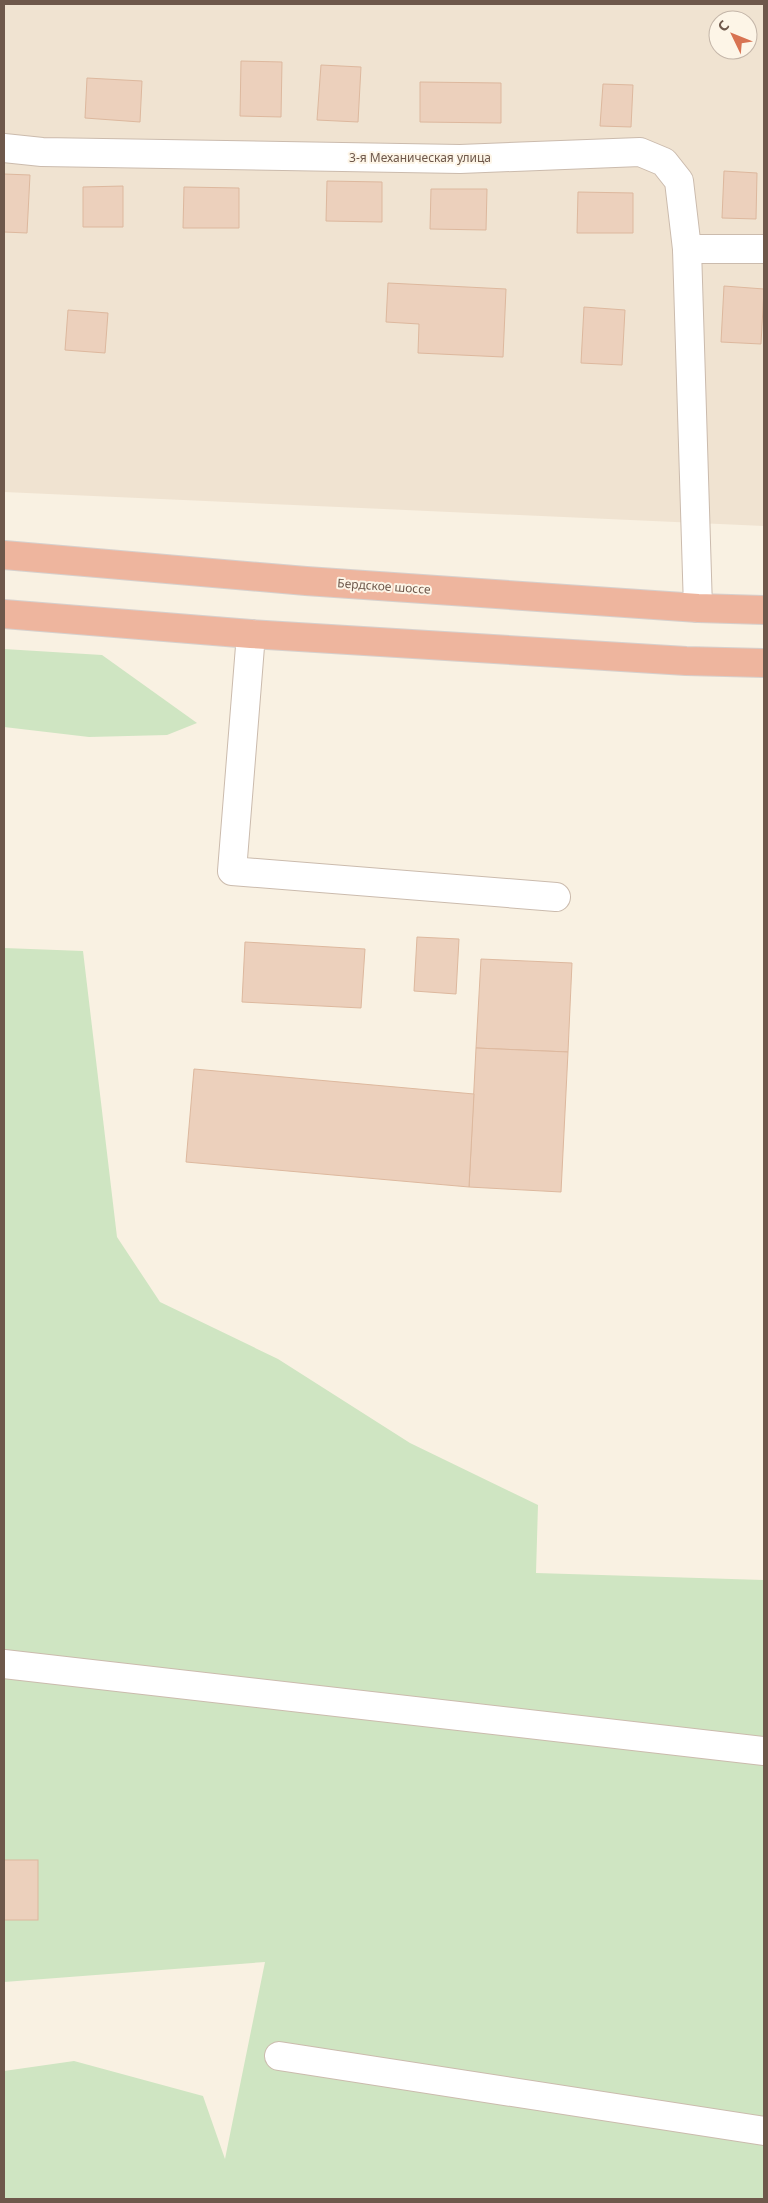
<svg xmlns="http://www.w3.org/2000/svg" width="768" height="2203" viewBox="0 0 768 2203" font-family="'Noto Sans',sans-serif">
<style>
.residential{fill:#f0e3d1;fill-rule:evenodd}
.green{fill:#cfe5c2}
.building{fill:#ecd0bc;stroke:#ddb89e}
.lines{fill:none;stroke-linecap:round;stroke-linejoin:round}
.minor-casing{stroke:#cbbbad;stroke-width:30}
.highway-casing{stroke:#d6d0cd;stroke-width:30}
.minor{stroke:#fff;stroke-width:28}
.highway{stroke:#eeb59e;stroke-width:28}
.labels{text-anchor:middle;dominant-baseline:central;stroke-width:4;stroke-linejoin:round;paint-order:stroke}
.street-label{font-size:12px;fill:#6e584b;stroke:#fdf5e7}
</style>
<rect width="100%" height="100%" fill="#f9f1e2"/>
<!-- residential -->
<path class="residential" d="M4,4H764V526L4,492ZM718,20H748V50H718Z"/>
<!-- green -->
<g class="green">
<polygon points="4,649 102,655 197,723 167,735 89,737 4,727"/>
<polygon points="4,948 83,951 117,1237 160,1302 278,1359 410,1443 538,1505 536,1573 764,1580 764,2199 4,2199 4,2071 74,2061 203,2096 225,2159 265,1962 4,1982"/>
</g>
<!-- building -->
<g class="building">
<polygon points="241,61 282,62 281,117 240,116"/>
<polygon points="321,65 361,67 358,122 317,120"/>
<polygon points="87,78 142,81 140,122 85,118"/>
<polygon points="420,82 501,83 501,123 420,122"/>
<polygon points="603,84 633,85 631,127 600,126"/>
<polygon points="724,171 757,173 756,219 722,218"/>
<polygon points="4,174 30,175 27,233 4,232"/>
<polygon points="327,181 382,182 382,222 326,221"/>
<polygon points="123,186 123,227 83,227 83,187"/>
<polygon points="184,187 239,188 239,228 183,228"/>
<polygon points="431,189 487,189 486,230 430,229"/>
<polygon points="578,192 633,193 633,233 577,233"/>
<polygon points="388,283 506,289 503,357 418,353 419,324 386,322"/>
<polygon points="724,286 764,289 761,344 721,342"/>
<polygon points="584,307 625,310 622,365 581,363"/>
<polygon points="68,310 108,313 105,353 65,350"/>
<polygon points="417,937 459,939 456,994 414,991"/>
<polygon points="245,942 365,949 361,1008 242,1002"/>
<polygon points="481,959 572,963 568,1052 476,1048"/>
<polygon points="476,1048 568,1052 561,1192 469,1187"/>
<polygon points="194,1069 474,1094 469,1187 186,1162"/>
<rect x="4" y="1860" width="34" height="60"/>
</g>
<g class="lines">
<!-- minor casing -->
<g class="minor-casing">
<g id="minor">
<polyline points="4,148 42,152 460,159 640,152 664,162 679,181 687,249 764,249"/>
<polyline points="687,249 698,608"/>
<polyline points="251,634 232,871 556,897"/>
<polyline points="4,1664 764,1751"/>
<polyline points="279,2056 764,2131"/>
</g>
</g>
<!-- highway casing -->
<g class="highway-casing">
<g id="highway">
<polyline points="4,555 306,581 698,608 764,610"/>
<polyline points="4,614 251,634 686,661 764,663"/>
</g>
</g>
<!-- minor -->
<use href="#minor" class="minor"/>
<!-- highway -->
<use href="#highway" class="highway"/>
</g>
<g class="labels">
<!-- street labels -->
<g class="street-label">
<text x="420" y="157">3-я Механическая улица</text>
<text transform="translate(384 586) rotate(4)">Бердское шоссе</text>
</g>
</g>
<!-- border -->
<rect width="768" height="2203" fill="none" stroke="#6e584b" stroke-width="10"/>
<!-- north arrow -->
<g transform="translate(733 35) rotate(313)"><circle r="24" fill="#fdf5e7" stroke="#c4b6a9"/>
<path d="M0-4L9 19L0 12L-9 19Z" fill="#d87352"/>
<text y="-8" font-size="14" font-weight="bold" text-anchor="middle" fill="#6e584b">С</text>
</g>
</svg>
